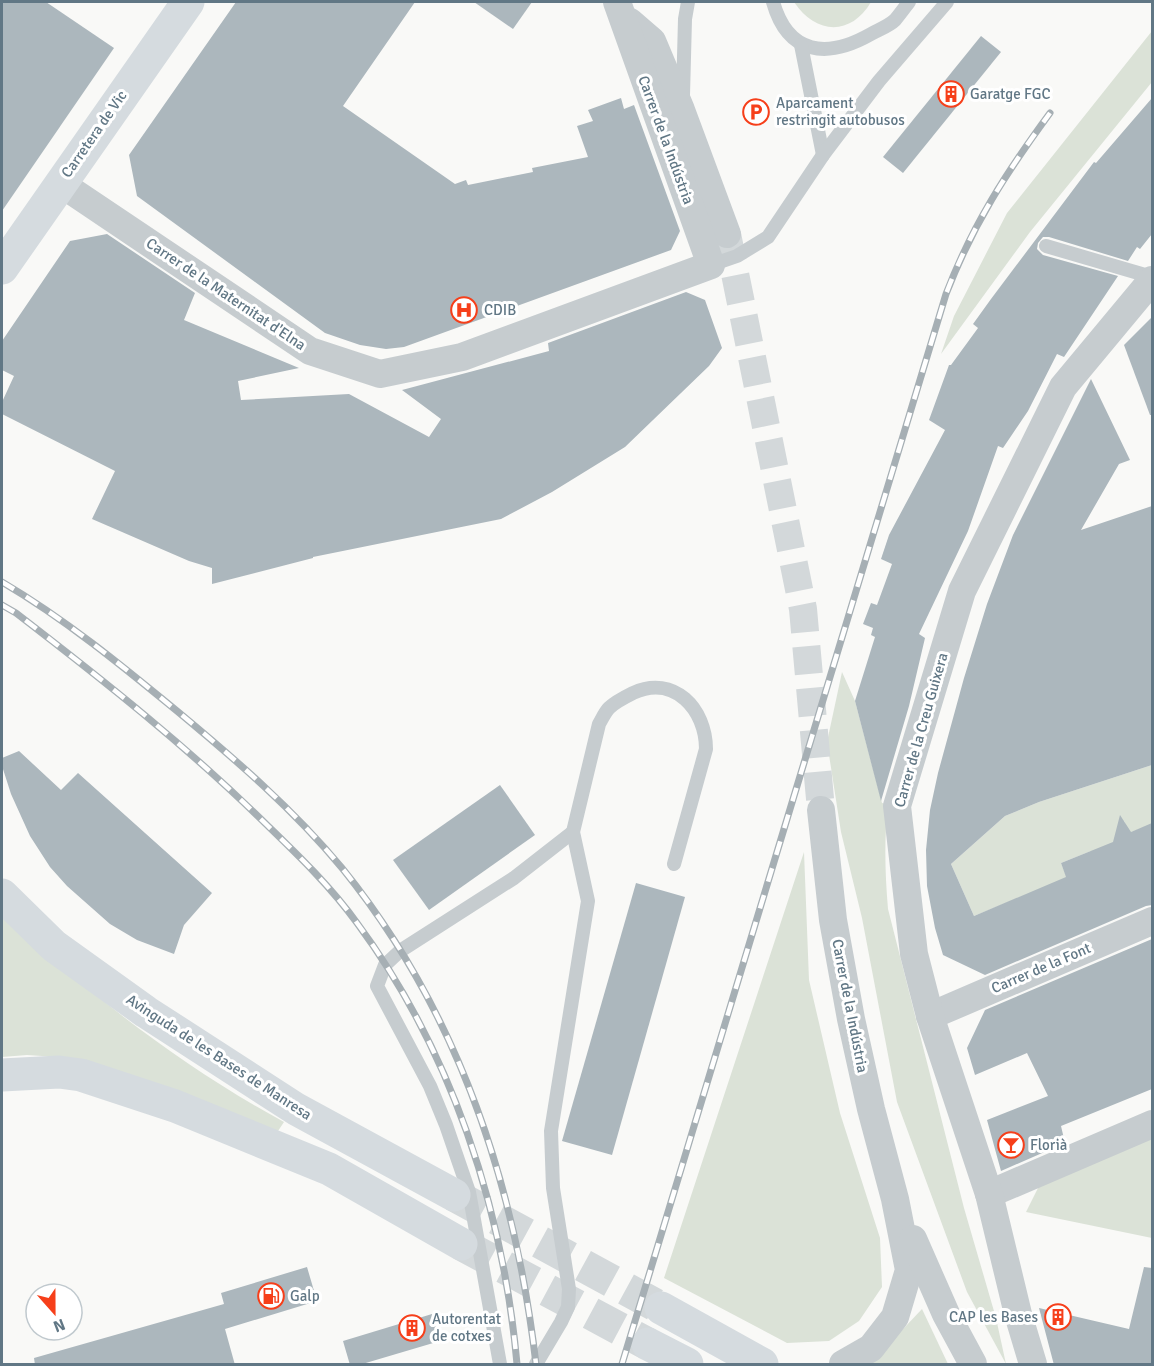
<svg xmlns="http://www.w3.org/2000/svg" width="1154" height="1366" viewBox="0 0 1154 1366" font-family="Signika,sans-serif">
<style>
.green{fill:#dbe2d7}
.building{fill:#acb7bd}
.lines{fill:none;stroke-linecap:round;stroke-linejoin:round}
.street-tunnel{stroke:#d3d8da;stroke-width:28;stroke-dasharray:28 14;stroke-linecap:butt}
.secondary-tunnel{stroke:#d3d8da;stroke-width:33;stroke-dasharray:33 16;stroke-linecap:butt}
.lane{stroke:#c6cccf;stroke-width:14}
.street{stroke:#c6cccf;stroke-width:28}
.secondary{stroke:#d5dbdf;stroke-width:33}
.rail-casing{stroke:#a6afb4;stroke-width:7}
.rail{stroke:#fff;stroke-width:4.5;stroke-dasharray:14;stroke-linecap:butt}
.labels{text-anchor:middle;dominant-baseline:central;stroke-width:6;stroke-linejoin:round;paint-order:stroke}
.poi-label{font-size:15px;fill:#617785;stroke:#fff;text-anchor:start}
.street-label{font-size:15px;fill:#617785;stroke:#fff}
</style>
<rect width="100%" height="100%" fill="#f9f9f7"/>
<!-- green -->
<g class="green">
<path d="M794,2H871C851,36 816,35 794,2Z"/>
<polygon points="1152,31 1152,82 1030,232 941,354 954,316 1007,213"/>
<path d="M842,672L855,701L882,803L888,804C884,840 885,873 888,909L964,1208L996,1318L1006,1364L967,1292L897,1102L862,918L841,832L827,742Z"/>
<polygon points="1152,765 1152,824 1129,833 1124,821 1118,824 1127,849 1096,862 1091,851 1061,863 1067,878 974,916 951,864 1005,816 1039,802"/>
<polygon points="804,852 809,980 840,1113 880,1238 882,1287 859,1321 829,1341 787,1343 664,1278"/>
<path d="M2,912C31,938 60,966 91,991C151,1040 216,1085 284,1122L278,1131L72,1058L27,1055L2,1057Z"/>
<polygon points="1152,1137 1152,1238 1026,1212 1040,1184"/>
<polygon points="922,1309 948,1364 870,1364"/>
</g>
<!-- building -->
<g class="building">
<polygon points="2,2 46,2 114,48 2,211"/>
<polygon points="236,2 415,2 343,106 455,184 466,180 468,185 533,172 532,168 588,157 577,126 593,121 588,110 621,98 624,109 634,105 680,231 671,250 404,347 386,349 360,345 325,333 137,196 129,155"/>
<polygon points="474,2 532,2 513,29"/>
<polygon points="981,36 1001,52 903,173 883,157"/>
<polygon points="1152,98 1152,234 1140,249 1137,247 1128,261 1049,237 1043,237 1038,243 1037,249 1043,255 1118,276 1064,357 1057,354 1028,411 1003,448 998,446 968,531 919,634 925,638 909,706 881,801 855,701 875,637 871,635 873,628 863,624 871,603 877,605 892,564 881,559 889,535 945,430 929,420 949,365 951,365 978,328 973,324 991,299 1094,162 1096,163"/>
<polygon points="107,234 195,293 184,320 299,368 238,381 241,400 349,394 429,437 441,419 402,390 549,351 548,343 686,292 705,300 722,348 709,366 625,447 552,492 501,519 313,557 313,558 212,584 212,568 189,561 92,519 115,471 2,414 2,402 14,376 2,370 2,341 70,241"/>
<polygon points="1152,317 1152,415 1150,415 1124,345"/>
<polygon points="1091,379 1130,460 1119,464 1081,530 1152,506 1152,765 1039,802 1005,816 951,864 974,916 1066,877 1061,863 1113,842 1120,815 1131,832 1152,823 1152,905 1146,906 985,975 943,955 935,928 927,886 926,850 930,810 938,773 964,678 987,604 1013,535"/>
<polygon points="19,751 61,790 78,773 212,893 184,925 174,954 137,940 110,924 67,886 50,867 30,836 11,794 2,766 2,758"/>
<polygon points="500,785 535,835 429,910 393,860"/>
<polygon points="636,883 685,897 612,1155 562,1141"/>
<polygon points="1152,939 1152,1089 1061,1126 1065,1143 1001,1171 987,1120 1048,1096 1027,1053 975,1075 967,1048 985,1010"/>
<polygon points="307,1267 317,1301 225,1329 235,1365 35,1365 34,1358 224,1304 221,1293"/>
<polygon points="1144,1267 1152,1268 1152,1365 1054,1365 1039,1308 1129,1329"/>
<polygon points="432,1314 440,1341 359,1365 350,1365 343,1341"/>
</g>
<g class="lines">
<!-- street-tunnel -->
<polyline class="street-tunnel" points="727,234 803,609 821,810"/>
<!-- secondary-tunnel -->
<g class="secondary-tunnel">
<polyline points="454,1195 661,1308"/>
<polyline points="461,1244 648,1344"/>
</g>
<!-- lane -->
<g class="lane">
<path d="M773,2C788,55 827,59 871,34C878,30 889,26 895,20C900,14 905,7 909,2"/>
<polyline points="801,45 823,155"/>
<polyline points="683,95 685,19 688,2"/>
<polyline points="1046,246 1152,277"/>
<polyline points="711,265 737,256 768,237 823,155 879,81 947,2"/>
<polyline points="500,1364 469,1192 446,1125 430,1086 377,986 385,965 400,951 514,878 573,832"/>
<path d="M536,1364L561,1322L568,1307L569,1289L553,1188L551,1131L588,901L573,832L599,724C602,719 605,712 609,708C615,702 625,697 633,693C674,674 706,709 706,749L674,864"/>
</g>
<!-- street -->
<g class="street">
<polyline points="630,22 652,41 681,110 727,234"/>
<polyline points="60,183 310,351 380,374 462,357 711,265 617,2"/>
<polyline points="821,810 833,920 851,1019 871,1109 895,1199 909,1270 895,1317 871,1348 843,1364"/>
<polyline points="930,1016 1152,921"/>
<polyline points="989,1194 1152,1124"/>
<polyline points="913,1239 946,1314 973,1364"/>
<polyline points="1033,1364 1018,1314 989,1194 930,1016 914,954 897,806 962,591 1063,387 1152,280"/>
</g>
<!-- secondary -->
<g class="secondary">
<polyline points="2,268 188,2"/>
<polyline points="2,895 54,946 146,1012 296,1109 454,1195"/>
<polyline points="2,1075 59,1072 81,1075 175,1106 329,1169 461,1244"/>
<polyline points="661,1308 762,1364"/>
<polyline points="648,1344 687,1364"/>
</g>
<!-- rail casing -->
<g class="rail-casing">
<g id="rail">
<path d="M2,582C65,619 121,665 177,711C236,760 293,809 342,868C458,1011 515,1184 536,1364"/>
<path d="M2,605L16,613C103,680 189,748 268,826C299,856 331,887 357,923C451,1050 503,1208 517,1364"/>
<path d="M622,1364L946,294C973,224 1006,173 1050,113"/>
</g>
</g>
<!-- rail -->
<use href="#rail" class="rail"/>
</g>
<!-- icons -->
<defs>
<g id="building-ring" transform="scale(1.35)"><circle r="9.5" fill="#fff" stroke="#f63f1a" stroke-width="1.5"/><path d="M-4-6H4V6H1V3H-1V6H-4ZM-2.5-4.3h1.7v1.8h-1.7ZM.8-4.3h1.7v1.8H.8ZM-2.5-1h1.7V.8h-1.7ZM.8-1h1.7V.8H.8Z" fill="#f63f1a"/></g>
<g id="parking-ring" transform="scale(1.35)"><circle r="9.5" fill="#fff" stroke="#f63f1a" stroke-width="1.5"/><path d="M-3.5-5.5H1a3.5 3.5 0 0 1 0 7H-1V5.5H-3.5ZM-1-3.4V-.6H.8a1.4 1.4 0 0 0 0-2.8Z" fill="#f63f1a"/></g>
<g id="hospital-ring" transform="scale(1.35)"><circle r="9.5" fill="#fff" stroke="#f63f1a" stroke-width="1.5"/><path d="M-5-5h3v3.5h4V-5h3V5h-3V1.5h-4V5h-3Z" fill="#f63f1a"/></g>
<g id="bar-ring" transform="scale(1.35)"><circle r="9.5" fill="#fff" stroke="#f63f1a" stroke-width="1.5"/><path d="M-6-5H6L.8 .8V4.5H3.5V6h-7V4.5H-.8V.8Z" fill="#f63f1a"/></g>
<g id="fuel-ring" transform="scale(1.35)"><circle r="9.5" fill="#fff" stroke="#f63f1a" stroke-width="1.5"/><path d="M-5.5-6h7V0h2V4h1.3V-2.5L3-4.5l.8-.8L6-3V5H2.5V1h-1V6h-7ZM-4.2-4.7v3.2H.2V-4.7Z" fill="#f63f1a"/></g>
</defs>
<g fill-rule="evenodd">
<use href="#building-ring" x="951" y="94"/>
<use href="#parking-ring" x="756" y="112"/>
<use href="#hospital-ring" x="464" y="310"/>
<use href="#bar-ring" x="1011" y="1145"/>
<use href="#fuel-ring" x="271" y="1296"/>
<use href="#building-ring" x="1058" y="1317"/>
<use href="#building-ring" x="412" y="1328"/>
</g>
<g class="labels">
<!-- poi labels -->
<g class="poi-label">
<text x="970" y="94">Garatge FGC</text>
<text x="776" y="103">Aparcament<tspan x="776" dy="17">restringit autobusos</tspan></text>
<text x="484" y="310">CDIB</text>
<text x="1030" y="1145">Florià</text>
<text x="290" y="1296">Galp</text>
<text x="1038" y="1317" text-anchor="end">CAP les Bases</text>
<text x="432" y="1319">Autorentat<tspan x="432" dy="17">de cotxes</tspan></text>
</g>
<!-- street labels -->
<g class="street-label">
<text transform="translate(94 134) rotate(-55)">Carretera de Vic</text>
<text transform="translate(666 140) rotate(70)">Carrer de la Indústria</text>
<text transform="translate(226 294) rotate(34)">Carrer de la Maternitat d'Elna</text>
<text transform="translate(921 730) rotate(-74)">Carrer de la Creu Guixera</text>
<text transform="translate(1041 968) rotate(-23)">Carrer de la Font</text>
<text transform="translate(850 1006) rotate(79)">Carrer de la Indústria</text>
<text transform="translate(219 1057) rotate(33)">Avinguda de les Bases de Manresa</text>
</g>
</g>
<!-- border -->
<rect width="1154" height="1366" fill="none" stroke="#617785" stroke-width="6"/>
<!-- north arrow -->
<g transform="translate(54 1312) rotate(159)"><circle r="28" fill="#ffffff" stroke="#c0c9ce" stroke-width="1.5"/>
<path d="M0-4.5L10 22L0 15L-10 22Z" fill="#f63f1a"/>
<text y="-9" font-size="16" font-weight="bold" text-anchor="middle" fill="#617785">N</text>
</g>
</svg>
